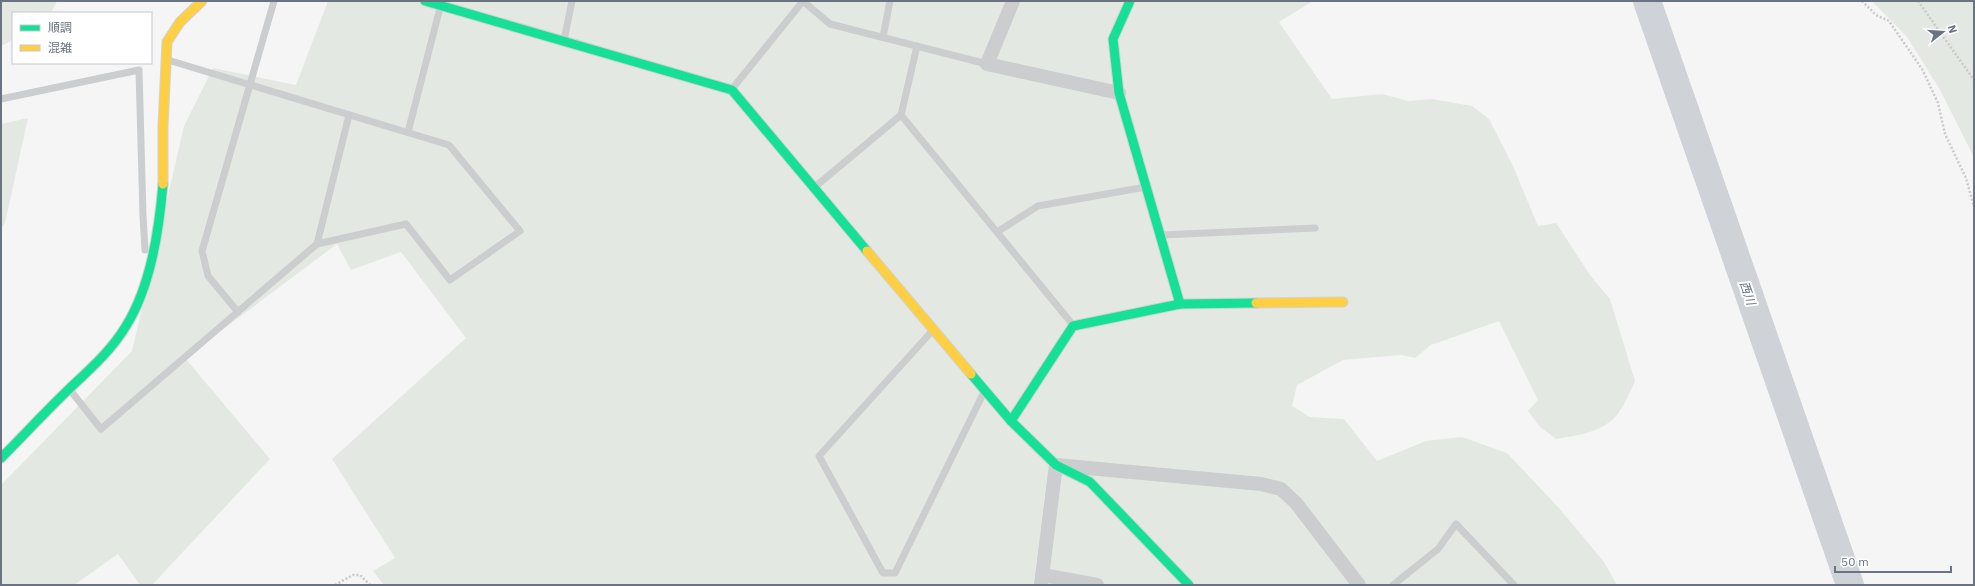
<svg xmlns="http://www.w3.org/2000/svg" width="1975" height="586" viewBox="0 0 1975 586" font-family="'IBM Plex Sans','Noto Sans JP',sans-serif">
<style>
.green{fill:#e4e8e3}
.lines{fill:none;stroke-linecap:round;stroke-linejoin:round}
.river{stroke:#cfd3d8;stroke-width:28}
.fast-casing{stroke:#d1d2d3;stroke-width:11}
.slow-casing{stroke:#d1d2d3;stroke-width:11}
.path{stroke:#c9caca;stroke-width:2.5;stroke-dasharray:2 2;stroke-linecap:butt}
.lane{stroke:#cccdce;stroke-width:7}
.street{stroke:#cccdce;stroke-width:14}
.fast{stroke:#16e098;stroke-width:9}
.slow{stroke:#ffcf43;stroke-width:9}
.labels{text-anchor:middle;dominant-baseline:central;stroke-width:4;stroke-linejoin:round;paint-order:stroke}
.water-label{font-size:12px;font-style:italic;fill:#64737e;stroke:#fff}
</style>
<rect width="100%" height="100%" fill="#f5f5f5"/>
<!-- green -->
<g class="green">
<polygon points="1,1 57,1 51,13 13,13 13,40 1,46"/>
<path d="M328,1H1313L1279,22L1332,99L1382,94L1408,101L1432,99L1472,106L1489,119L1513,166L1538,226L1556,223L1590,275L1610,299L1635,381C1630,392 1621,414 1611,421C1596,433 1575,436 1556,439L1540,427L1528,411L1538,400L1499,321L1431,345L1415,358L1401,355L1343,360L1297,385L1292,406L1310,417L1344,419L1377,461L1426,441L1462,437L1507,453L1559,508L1604,562L1617,585H384L373,571L395,558L332,459L466,338L401,252L351,270L337,244L185,358L270,459L152,585H140L118,554L74,585H1V485L132,351L184,126L213,68L296,85Z"/>
<polygon points="1872,1 1974,1 1974,157 1939,88 1907,37"/>
<polygon points="28,118 5,223 1,229 1,124"/>
</g>
<g class="lines">
<!-- river -->
<polyline class="river" points="1647,1 1850,585"/>
<!-- fast casing -->
<g class="fast-casing">
<g id="fast">
<polyline points="425,1 732,90 867,251"/>
<polyline points="1130,1 1113,39 1119,93 1180,304"/>
<polyline points="971,374 1011,421 1056,465 1090,482 1189,585"/>
<polyline points="1011,421 1073,326 1180,304 1256,303"/>
<path d="M1,458C24,435 46,411 69,389C90,369 111,351 126,326C151,286 159,230 163,184"/>
</g>
</g>
<!-- slow casing -->
<g class="slow-casing">
<g id="slow">
<polyline points="163,184 163,126 167,42 180,22 202,1"/>
<polyline points="867,251 971,374"/>
<polyline points="1256,303 1343,302"/>
</g>
</g>
<!-- path -->
<g class="path">
<polyline points="1862,1 1876,15 1889,21 1922,69 1938,103 1945,134 1966,178 1974,207"/>
<polyline points="1918,1 1974,80"/>
<polyline points="335,585 353,575 360,575 370,585"/>
</g>
<!-- lane -->
<g class="lane">
<polyline points="883,37 890,1"/>
<polyline points="564,40 572,1"/>
<polyline points="732,89 803,1 830,24 987,64"/>
<polyline points="1,99 139,70 143,216 145,250"/>
<polyline points="901,115 1073,325"/>
<polyline points="408,132 440,8"/>
<polyline points="816,186 901,115 917,46"/>
<polyline points="997,232 1038,206 1146,187"/>
<polyline points="1162,235 1315,228"/>
<polyline points="317,244 349,115"/>
<polyline points="238,312 208,276 202,251 274,1"/>
<polyline points="933,330 819,456 883,573 895,573 984,392"/>
<polyline points="70,390 101,429 317,244 406,224 450,280 520,231 449,145 168,60"/>
<polyline points="1393,585 1438,549 1456,524 1514,585"/>
</g>
<!-- street -->
<g class="street">
<polyline points="1013,1 987,64 1119,93"/>
<polyline points="1043,575 1097,585"/>
<polyline points="1041,585 1056,465 1261,484 1281,489 1296,503 1359,585"/>
</g>
<!-- fast -->
<use href="#fast" class="fast"/>
<!-- slow -->
<use href="#slow" class="slow"/>
</g>
<g class="labels">
<!-- water labels -->
<g class="water-label">
<text transform="translate(1748 293) rotate(71)">西川</text>
</g>
</g>
<!-- border -->
<rect width="1975" height="586" fill="none" stroke="#697382" stroke-width="4"/>
<!-- legend -->
<rect x="12" y="12" width="140" height="52" fill="#ffffff" stroke="#c3c7cd"/>
<rect x="20" y="25" width="20" height="6" fill="#16e098" stroke="#c3c7cd"/>
<text x="48" y="32" font-size="12" fill="#697382">順調</text>
<rect x="20" y="45" width="20" height="6" fill="#ffcf43" stroke="#c3c7cd"/>
<text x="48" y="52" font-size="12" fill="#697382">混雑</text>
<!-- north arrow -->
<g transform="translate(1943 32) rotate(73)" stroke="#ffffff" stroke-width="3" paint-order="stroke">
<path d="M0-3L7 15L0 10L-7 15Z" fill="#697382"/>
<text y="-6" font-size="11" font-weight="bold" text-anchor="middle" fill="#697382">N</text>
</g>
<!-- scale -->
<path d="M1835 566v6h116v-6" fill="none" stroke="#697382" stroke-width="2"/>
<text x="1841" y="566" font-size="12" fill="#697382" stroke="#ffffff" stroke-width="3" paint-order="stroke">50 m</text>
</svg>
